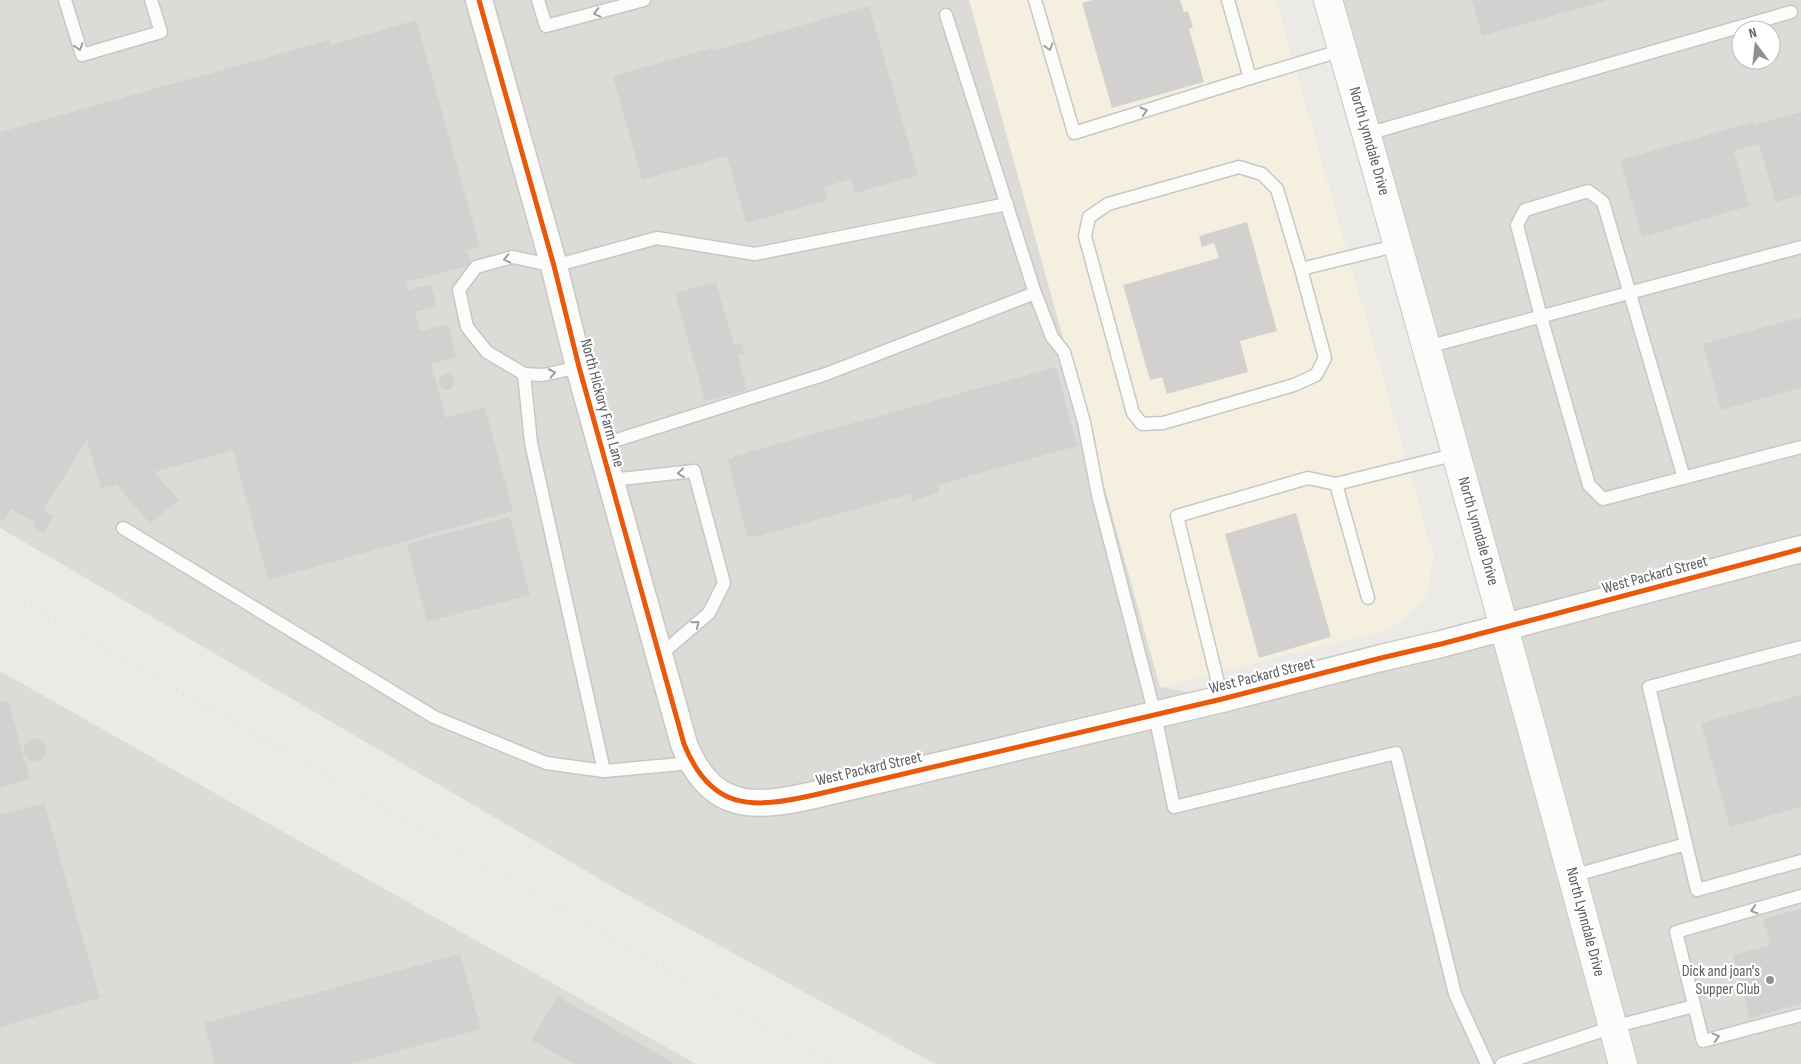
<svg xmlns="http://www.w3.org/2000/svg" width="1801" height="1064" viewBox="0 0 1801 1064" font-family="'Sofia Sans Condensed',sans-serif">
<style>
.commercial{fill:#f5efdf}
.industrial{fill:#dddbd7;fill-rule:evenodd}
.building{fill:#d2d1cf}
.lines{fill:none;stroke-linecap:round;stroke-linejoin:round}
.lane-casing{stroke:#c7c7c7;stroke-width:15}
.street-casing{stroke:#c7c7c7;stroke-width:29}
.secondary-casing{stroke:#c8c8c8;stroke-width:30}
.lane{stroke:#fcfcfb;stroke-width:12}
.street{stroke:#fcfcfb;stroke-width:26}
.secondary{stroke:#fcfcfb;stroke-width:28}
.rail{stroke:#e2e2e2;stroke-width:4;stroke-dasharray:1 6;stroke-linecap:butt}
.cycleway-casing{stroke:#fff;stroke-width:8}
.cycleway{stroke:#e8590c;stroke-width:5}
.oneway{stroke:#9c9ea0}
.poi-dot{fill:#8e9092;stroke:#fff;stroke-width:2}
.labels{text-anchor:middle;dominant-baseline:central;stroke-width:4.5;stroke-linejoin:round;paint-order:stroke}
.street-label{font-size:16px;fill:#5c6064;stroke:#fff}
.poi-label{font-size:16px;fill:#5c6064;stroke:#fff;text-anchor:end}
</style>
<rect width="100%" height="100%" fill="#ebeae6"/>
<!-- commercial -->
<polygon class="commercial" points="969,0 1276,0 1434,558 1426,595 1409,613 1390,629 1160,687"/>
<!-- industrial -->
<g class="industrial">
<path d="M0,0H969L1160,687L1222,699L1505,627L1328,0H1801V1064H935L622,892L0,528ZM1741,30H1771V60H1741Z"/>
<polygon points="0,671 264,821 696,1064 0,1064"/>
</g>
<!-- building -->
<g class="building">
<polygon points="1092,0 1180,0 1184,12 1188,11 1193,28 1189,29 1204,82 1112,108 1082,3"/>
<polygon points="1472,0 1605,0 1605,1 1482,36"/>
<polygon points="869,6 918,175 855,193 851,179 824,187 828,200 746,223 727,156 642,180 613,76 715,47 716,50"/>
<polygon points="416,20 480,247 467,250 471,265 406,282 408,290 431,284 437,306 415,312 420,331 448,324 456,357 431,363 446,418 485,407 513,511 268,580 233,450 154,472 179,500 150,524 117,485 101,489 87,440 43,510 53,516 43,533 34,527 36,523 11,509 3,522 0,520 0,132 329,40 330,45"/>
<polygon points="1801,112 1801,195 1776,202 1759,144 1734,151 1749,206 1642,237 1620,160 1753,122 1754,125"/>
<polygon points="1247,222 1277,331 1240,341 1248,372 1167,394 1162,377 1150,380 1123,285 1219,258 1214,243 1202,247 1199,236"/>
<polygon points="716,282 734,345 742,343 745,354 738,356 747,390 705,401 675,293"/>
<polygon points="1801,317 1801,388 1721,410 1703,344"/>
<polygon points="1056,367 1077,446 937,485 939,493 912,501 910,494 756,537 755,535 747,537 728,460 734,458 734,456"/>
<circle cx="447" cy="382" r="8"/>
<polygon points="1296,513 1331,637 1259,658 1225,534"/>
<polygon points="510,517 530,595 427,622 407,544"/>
<polygon points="1801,695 1801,807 1730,827 1701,723"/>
<polygon points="8,701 30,779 0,788 0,703"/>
<circle cx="35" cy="750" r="11"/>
<polygon points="44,803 100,998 0,1027 0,815"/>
<polygon points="1801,909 1801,1004 1750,1018 1733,955 1770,945 1763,919"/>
<polygon points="460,954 481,1029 350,1064 215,1064 204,1023"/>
<polygon points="557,996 675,1064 574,1064 532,1040"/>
</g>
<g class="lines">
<!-- lane casing -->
<g class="lane-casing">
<g id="lane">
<polyline points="65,0 82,55 161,32 151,0"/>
<polyline points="538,0 546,26 644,0"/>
<polyline points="1035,0 1074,133 1250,78"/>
<polyline points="1228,0 1250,78 1343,50"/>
<polyline points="946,15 1035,293 1052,337 1064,352 1084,422 1098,495 1155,715 1174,807 1396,753 1455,994 1487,1064"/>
<polyline points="1367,134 1791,12"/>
<polyline points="1301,269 1325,358 1316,375 1294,385 1163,423 1142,424 1133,413 1085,236 1089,217 1108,204 1239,167 1262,174 1277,189 1301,269 1399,245"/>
<polyline points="1427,347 1801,247"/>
<polyline points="579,367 543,375 524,374 487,352 467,327 459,290 476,267 513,257 554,266 657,238 755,254 1007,204"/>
<polyline points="524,374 531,443 604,771"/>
<polyline points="601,445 826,374 1035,293"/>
<polyline points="1684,478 1603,202 1588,191 1525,210 1517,225 1541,317 1589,485 1603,499 1801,447"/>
<polyline points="611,480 694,471 724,583 709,613 659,656"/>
<polyline points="1336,484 1368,598"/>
<polyline points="123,528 434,717 546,763 604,771 692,763"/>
<polyline points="1222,699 1177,516 1308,478 1336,484 1457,454"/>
<polyline points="1686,844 1697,890 1801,861"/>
<polyline points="1572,876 1686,844 1649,687 1801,647"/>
<polyline points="1801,896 1676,932 1703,1041 1801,1015"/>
<polyline points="1502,1064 1613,1027 1694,1006"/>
</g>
</g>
<!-- street casing -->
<g class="street-casing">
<path id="street" d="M479,0L554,266L579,367L684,744C711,811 752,809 814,795L1222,699L1381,658L1441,644L1801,549"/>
</g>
<!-- secondary casing -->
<g class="secondary-casing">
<path id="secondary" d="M1328,0C1430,354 1527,709 1623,1064"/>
</g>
<!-- lane -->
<use href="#lane" class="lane"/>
<!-- street -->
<use href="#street" class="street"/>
<!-- secondary -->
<use href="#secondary" class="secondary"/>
<!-- rail -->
<polyline class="rail" points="0,589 833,1064"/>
<!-- cycleway casing -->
<g class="cycleway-casing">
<path id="cycleway" d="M479,0L554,266L579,367L684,744C711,811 752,809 814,795L1222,699L1381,658L1441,644L1801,549"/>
</g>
<!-- cycleway -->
<use href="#cycleway" class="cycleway"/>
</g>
<!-- one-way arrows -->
<defs><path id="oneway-chevron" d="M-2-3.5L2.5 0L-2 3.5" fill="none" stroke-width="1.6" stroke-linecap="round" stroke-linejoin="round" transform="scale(1.25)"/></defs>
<g class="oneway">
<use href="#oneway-chevron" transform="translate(597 13) rotate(165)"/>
<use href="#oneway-chevron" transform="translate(79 47) rotate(73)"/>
<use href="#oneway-chevron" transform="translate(1049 47) rotate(74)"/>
<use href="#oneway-chevron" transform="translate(1144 111) rotate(-17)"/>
<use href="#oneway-chevron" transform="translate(507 259) rotate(167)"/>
<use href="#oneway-chevron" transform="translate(552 373) rotate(-12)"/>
<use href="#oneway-chevron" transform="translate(681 473) rotate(174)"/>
<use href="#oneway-chevron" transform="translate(696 624) rotate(-40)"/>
<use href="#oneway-chevron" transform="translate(1754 910) rotate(164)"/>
<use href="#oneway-chevron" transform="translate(1716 1037) rotate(-15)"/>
</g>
<!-- markers -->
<circle class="poi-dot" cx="1770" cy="980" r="5"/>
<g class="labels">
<!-- street labels -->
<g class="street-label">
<text transform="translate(1369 141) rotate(74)">North Lynndale Drive</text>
<text transform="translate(602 403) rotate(75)">North Hickory Farm Lane</text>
<text transform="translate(1478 531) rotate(74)">North Lynndale Drive</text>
<text transform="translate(1655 575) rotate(-15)">West Packard Street</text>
<text transform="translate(1262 676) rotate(-14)">West Packard Street</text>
<text transform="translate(869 769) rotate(-13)">West Packard Street</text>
<text transform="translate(1585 922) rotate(75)">North Lynndale Drive</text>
</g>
<!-- poi labels -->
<g class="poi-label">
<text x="1760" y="971">Dick and joan's<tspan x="1760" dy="18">Supper Club</tspan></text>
</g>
</g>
<!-- north arrow -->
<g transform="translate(1756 45) rotate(345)"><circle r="24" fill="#ffffff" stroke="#bebfc1"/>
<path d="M0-4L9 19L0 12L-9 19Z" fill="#8e9092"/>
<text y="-8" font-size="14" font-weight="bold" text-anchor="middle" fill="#5c6064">N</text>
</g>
</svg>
